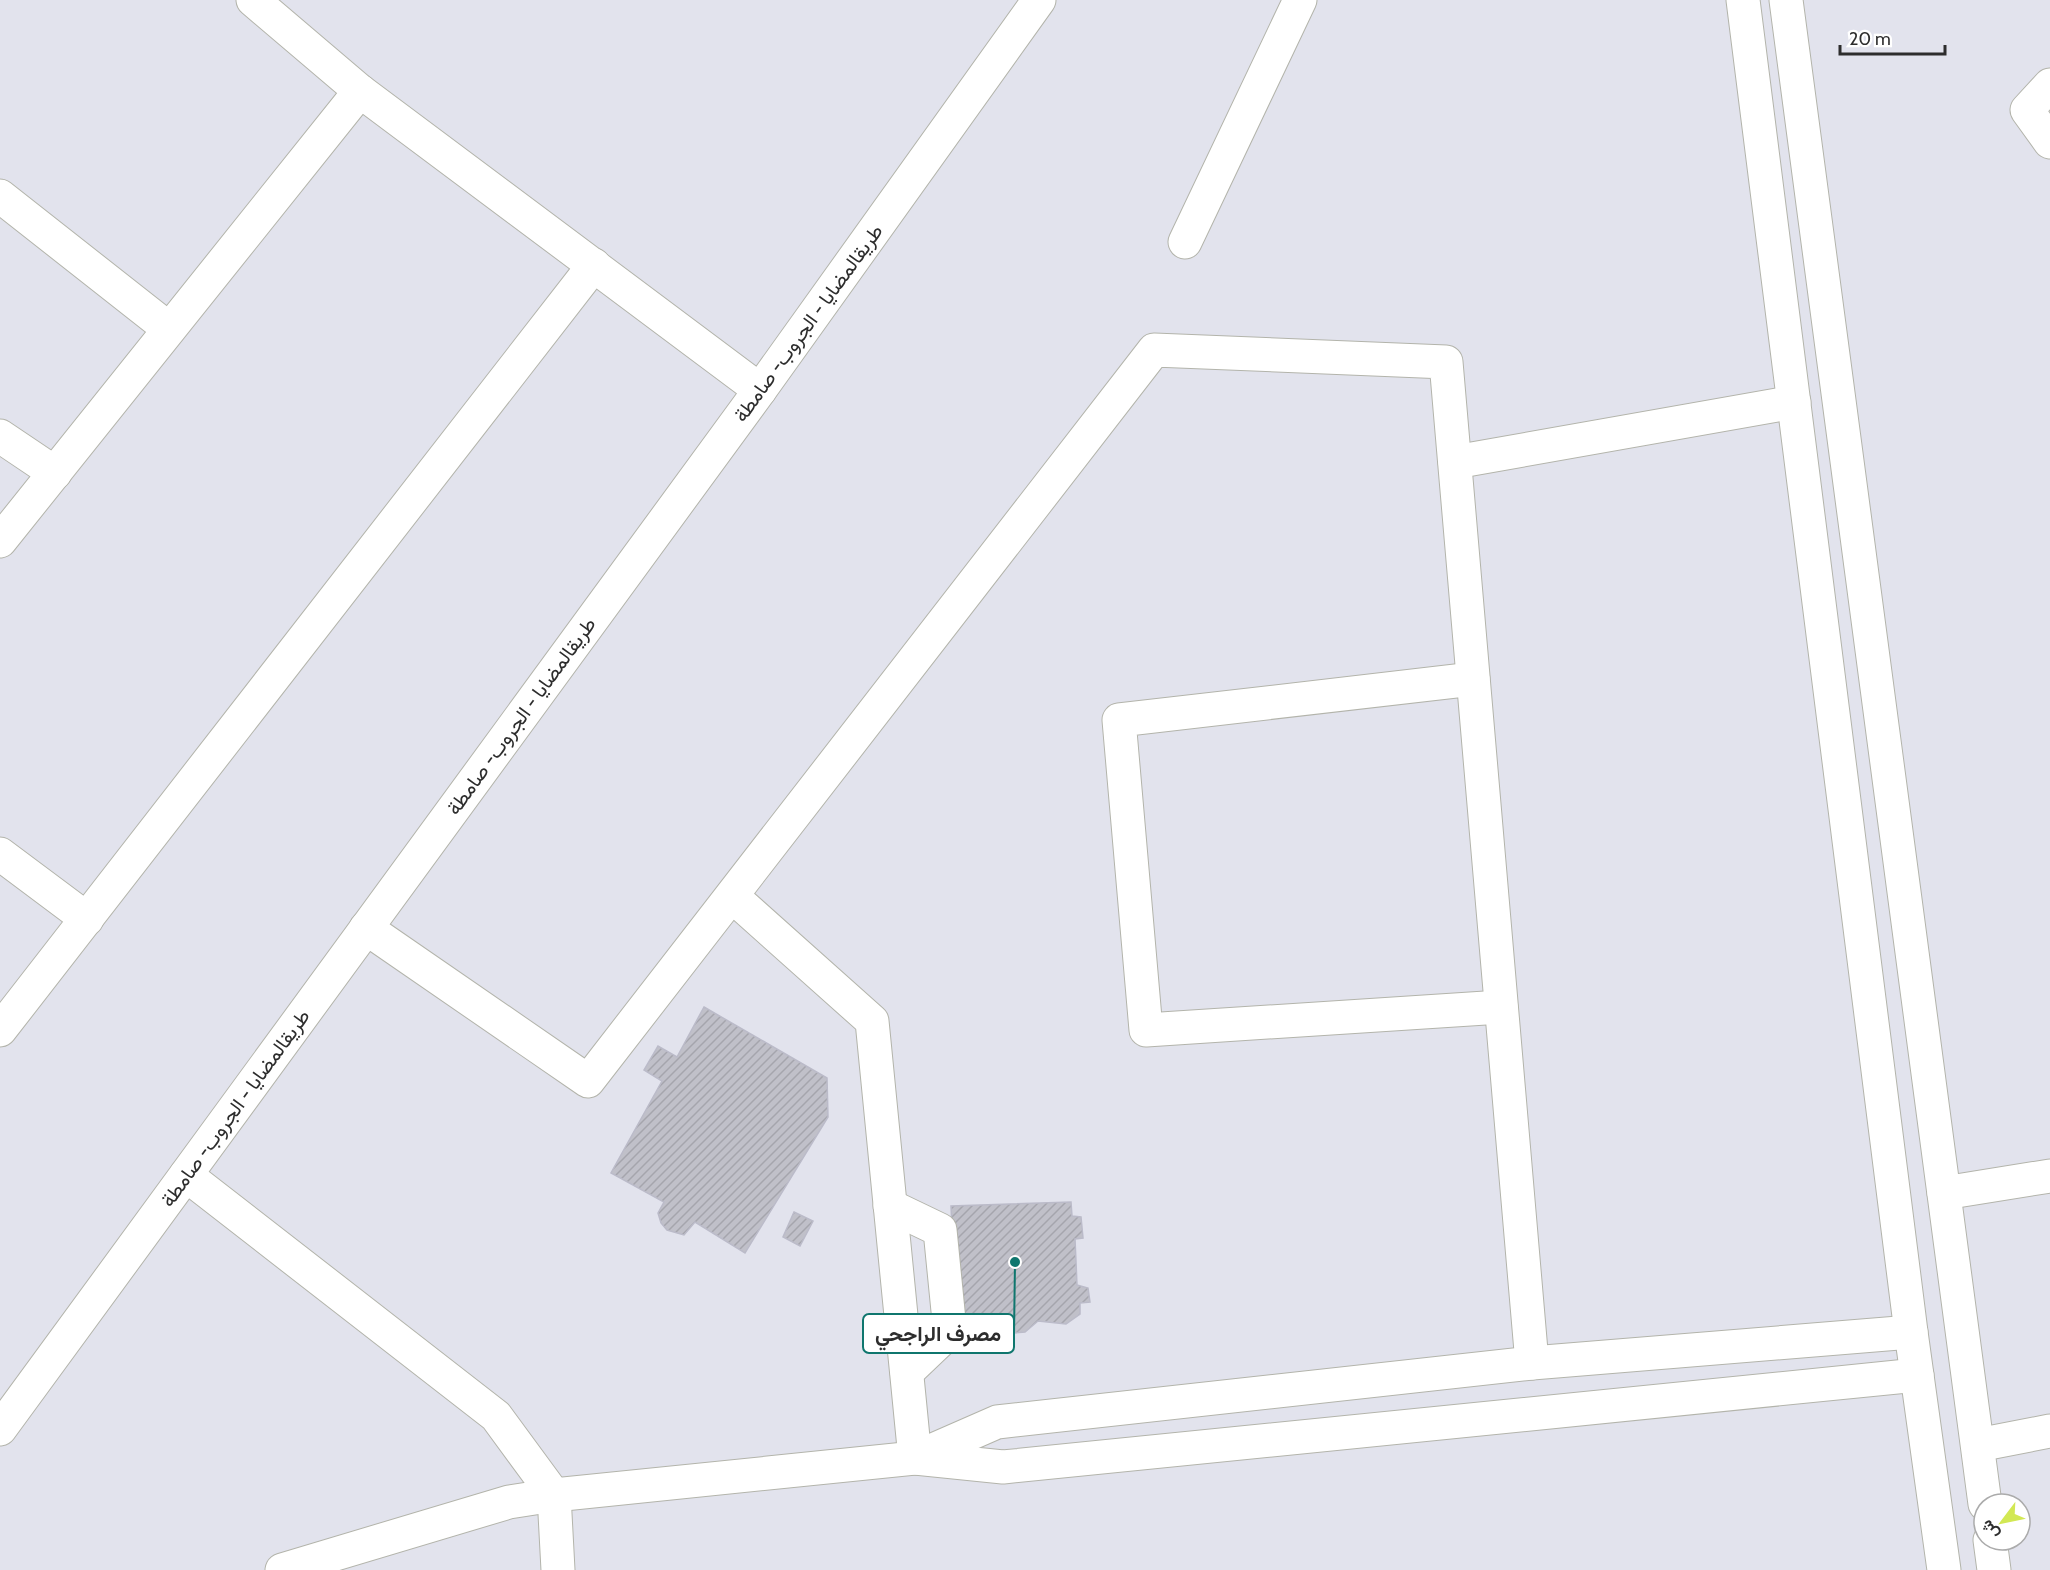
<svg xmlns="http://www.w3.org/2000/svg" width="2050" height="1570" viewBox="0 0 2050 1570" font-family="Cabin,Vazirmatn,sans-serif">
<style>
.building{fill:url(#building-hatch);stroke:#bbbbc9;stroke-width:1.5}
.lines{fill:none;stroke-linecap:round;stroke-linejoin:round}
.minor-casing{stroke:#b3b4ab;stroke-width:35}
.minor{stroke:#fff;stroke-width:33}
.labels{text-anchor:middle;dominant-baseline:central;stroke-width:6;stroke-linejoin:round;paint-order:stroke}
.street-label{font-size:20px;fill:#2d2d2d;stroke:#fff}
.leader{fill:none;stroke:#0f766e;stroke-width:2}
.callout-dot{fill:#0f766e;stroke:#fff;stroke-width:2}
.callout{fill:#fff;stroke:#0f766e;stroke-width:2}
.callout-label{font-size:21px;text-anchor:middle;font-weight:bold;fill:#2d2d2d}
</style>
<defs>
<pattern id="building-hatch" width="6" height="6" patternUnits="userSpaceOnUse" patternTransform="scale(1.5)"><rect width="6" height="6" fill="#c0c0c9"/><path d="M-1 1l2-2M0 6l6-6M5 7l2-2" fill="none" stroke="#a5a5ad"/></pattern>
</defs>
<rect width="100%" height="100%" fill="#e2e3ed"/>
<!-- building -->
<g class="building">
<polygon points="704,1007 827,1078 828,1117 745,1253 695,1222 684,1235 667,1230 661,1223 658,1213 664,1202 611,1173 662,1081 644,1070 658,1046 677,1057"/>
<polygon points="1071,1202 1072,1216 1081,1217 1083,1238 1075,1239 1077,1285 1088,1288 1090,1302 1080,1303 1080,1314 1066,1324 1038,1321 1025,1332 1014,1333 1003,1330 995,1323 987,1329 965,1329 956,1316 951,1206"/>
<polygon points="794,1212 813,1221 800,1246 783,1237"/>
</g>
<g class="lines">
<!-- minor casing -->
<g class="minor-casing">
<g id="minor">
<polyline points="253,0 360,91 760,390"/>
<polyline points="1743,0 1911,1332 1944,1570"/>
<polyline points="1786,0 1985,1504"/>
<polyline points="2050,85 2027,110 2050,142"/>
<polyline points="0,196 169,329"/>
<polyline points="1185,242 1300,0"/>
<polyline points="0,436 55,473"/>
<polyline points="1455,462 1794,402"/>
<polyline points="0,541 360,91"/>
<polyline points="1473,679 1119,720 1146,1030 1501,1007"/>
<polyline points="0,854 87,919"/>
<polyline points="732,896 872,1021 915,1458"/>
<polyline points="366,928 588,1081 1154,350 1446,362 1532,1363"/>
<polyline points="0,1030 594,265"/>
<polyline points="186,1175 496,1416 554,1495 558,1570"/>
<polyline points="1944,1193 2050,1176"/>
<polyline points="890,1206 940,1230 950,1331 907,1372"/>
<polyline points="0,1429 760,390 1039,0"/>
<polyline points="1978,1445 2050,1431"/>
<polyline points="917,1457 997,1422 1532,1363 1911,1332"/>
<polyline points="1990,1540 1994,1570"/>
<polyline points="282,1570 509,1502 554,1495 915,1458 1003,1467 1917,1375"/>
</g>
</g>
<!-- minor -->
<use href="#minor" class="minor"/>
</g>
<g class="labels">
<!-- street labels -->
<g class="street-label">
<text transform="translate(808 323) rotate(-54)">طريقالمضايا - الجروب- صامطة</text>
<text transform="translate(521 716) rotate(-54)">طريقالمضايا - الجروب- صامطة</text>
<text transform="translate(235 1108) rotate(-54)">طريقالمضايا - الجروب- صامطة</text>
</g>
</g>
<!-- callouts -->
<path class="leader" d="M1015 1262L1014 1334"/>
<circle class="callout-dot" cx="1015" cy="1262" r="6"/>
<rect class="callout" x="863" y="1314" width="151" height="39" rx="6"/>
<g class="callout-label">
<text x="938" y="1341">مصرف الراجحي</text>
</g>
<!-- north arrow -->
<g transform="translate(2002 1522) rotate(238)"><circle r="28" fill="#ffffff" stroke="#ababab" stroke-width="1.5"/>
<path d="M0-4.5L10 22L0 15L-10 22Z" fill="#d2e854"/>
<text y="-9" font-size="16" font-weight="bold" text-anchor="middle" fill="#2d2d2d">ش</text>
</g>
<!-- scale -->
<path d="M1840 45v9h105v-9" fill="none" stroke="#2d2d2d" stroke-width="3"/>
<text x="1849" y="45" font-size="18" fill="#2d2d2d" stroke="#ffffff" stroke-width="4.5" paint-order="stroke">20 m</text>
</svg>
